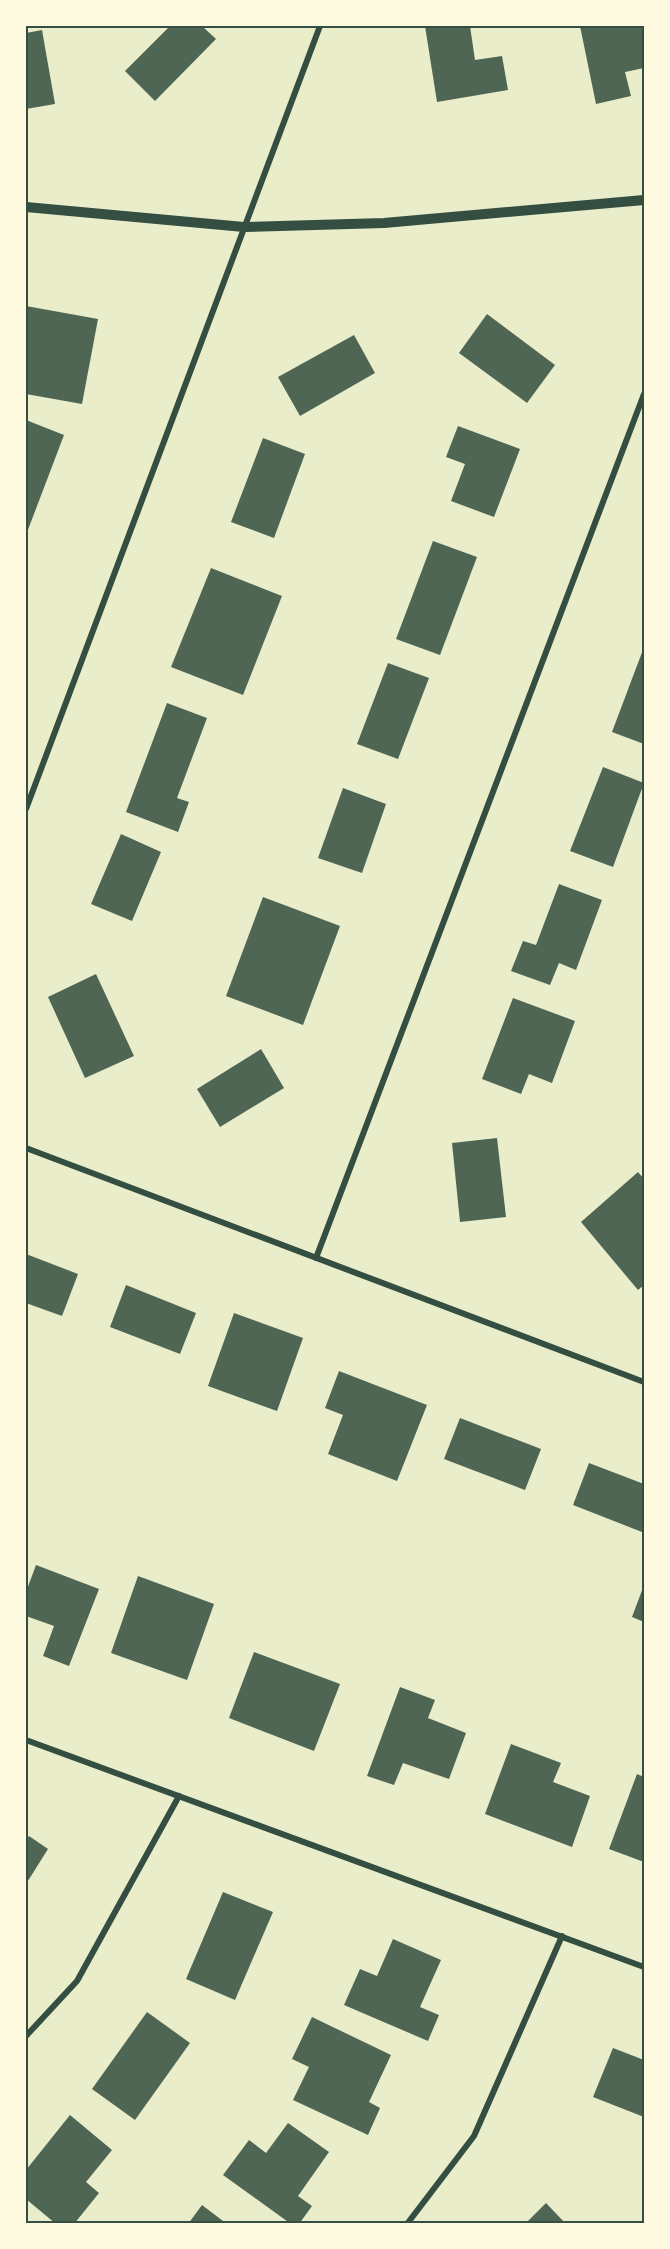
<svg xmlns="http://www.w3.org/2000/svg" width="670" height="2249" viewBox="0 0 670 2249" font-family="Signika,sans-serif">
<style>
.building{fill:#4f6655}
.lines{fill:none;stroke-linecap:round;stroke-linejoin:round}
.minor{stroke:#344e41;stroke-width:6}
.tertiary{stroke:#344e41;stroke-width:10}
.neatline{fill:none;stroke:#344e41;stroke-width:2}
</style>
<rect width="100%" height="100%" fill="#e9edc9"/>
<!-- building -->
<g class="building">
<polygon points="170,26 202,26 216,39 155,101 125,71"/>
<polygon points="425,26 470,26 475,60 502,56 508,90 437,102"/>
<polygon points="580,26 644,26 644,68 625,72 631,96 596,104"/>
<polygon points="42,30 55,104 26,109 26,33"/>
<polygon points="26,306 98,319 82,404 26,394"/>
<polygon points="487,314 555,365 527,403 459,353"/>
<polygon points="354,335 375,373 300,416 278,377"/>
<polygon points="26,420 64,435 26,535"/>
<polygon points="458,426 520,449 494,517 451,501 465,464 446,457"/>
<polygon points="263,438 305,454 274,538 231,522"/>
<polygon points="433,541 477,557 440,655 396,639"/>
<polygon points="211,568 282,596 243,695 171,667"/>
<polygon points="644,647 644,744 612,732"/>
<polygon points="388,663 429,678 398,759 357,744"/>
<polygon points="167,703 207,718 177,798 189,802 178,832 126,812"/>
<polygon points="603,767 644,783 613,867 570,851"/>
<polygon points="343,788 386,804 362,873 318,858"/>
<polygon points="121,834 161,852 132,921 91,904"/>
<polygon points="559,884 602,900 576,970 559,963 550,985 511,971 523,941 536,945"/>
<polygon points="263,897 340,926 303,1025 226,996"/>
<polygon points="96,974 134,1056 85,1078 48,997"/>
<polygon points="513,998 575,1021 552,1083 529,1074 521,1094 482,1079"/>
<polygon points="261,1049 284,1088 220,1127 197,1089"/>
<polygon points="497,1138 506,1217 460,1222 452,1143"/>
<polygon points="638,1172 644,1179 644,1285 638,1290 581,1222"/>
<polygon points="26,1254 78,1274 62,1316 26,1303"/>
<polygon points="126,1285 196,1313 180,1354 110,1327"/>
<polygon points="234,1313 303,1338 277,1411 208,1386"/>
<polygon points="339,1371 427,1405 397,1481 328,1454 343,1415 325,1408"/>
<polygon points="460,1418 541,1449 525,1490 444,1459"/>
<polygon points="589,1463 644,1484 644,1526 642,1532 573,1505"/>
<polygon points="36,1565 99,1589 69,1666 43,1656 54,1626 26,1616 26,1592"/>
<polygon points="138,1576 214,1604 187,1680 111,1653"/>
<polygon points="644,1585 644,1622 632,1617"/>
<polygon points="254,1652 340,1684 314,1751 229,1718"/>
<polygon points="400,1687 435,1700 428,1718 466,1733 449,1779 403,1763 394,1785 367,1776"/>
<polygon points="511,1744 561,1763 553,1782 590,1796 572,1847 485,1814"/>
<polygon points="637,1774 644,1777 644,1862 609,1849"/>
<polygon points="29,1836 48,1849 26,1884 26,1841"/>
<polygon points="223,1892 273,1912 235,2000 186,1979"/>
<polygon points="393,1939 441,1960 420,2007 439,2015 428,2041 344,2005 360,1969 377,1976"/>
<polygon points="147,2012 190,2043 135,2120 92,2089"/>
<polygon points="312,2017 391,2055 369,2102 380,2108 368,2135 293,2100 309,2067 292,2059"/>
<polygon points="613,2048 644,2060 644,2117 593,2097"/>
<polygon points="70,2115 112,2150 86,2182 99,2193 74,2224 56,2224 26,2199 26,2170"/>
<polygon points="288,2123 329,2152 298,2196 312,2206 299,2224 291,2224 223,2175 249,2140 266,2153"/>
<polygon points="546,2203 566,2224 525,2224"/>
<polygon points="202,2205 227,2224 188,2224"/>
</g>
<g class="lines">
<!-- minor -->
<g class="minor">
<polyline points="26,809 320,26"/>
<polyline points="26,1148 644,1382"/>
<polyline points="316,1258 644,394"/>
<polyline points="26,1740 644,1967"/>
<polyline points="26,2036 77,1981 179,1796"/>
<polyline points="407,2224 474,2136 562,1936"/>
</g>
<!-- tertiary -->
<polyline class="tertiary" points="26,207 244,227 384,223 644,200"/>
</g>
<!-- border -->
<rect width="670" height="2249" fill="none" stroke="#fefae0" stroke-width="54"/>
<rect x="27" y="27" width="616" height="2195" class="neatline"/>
</svg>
